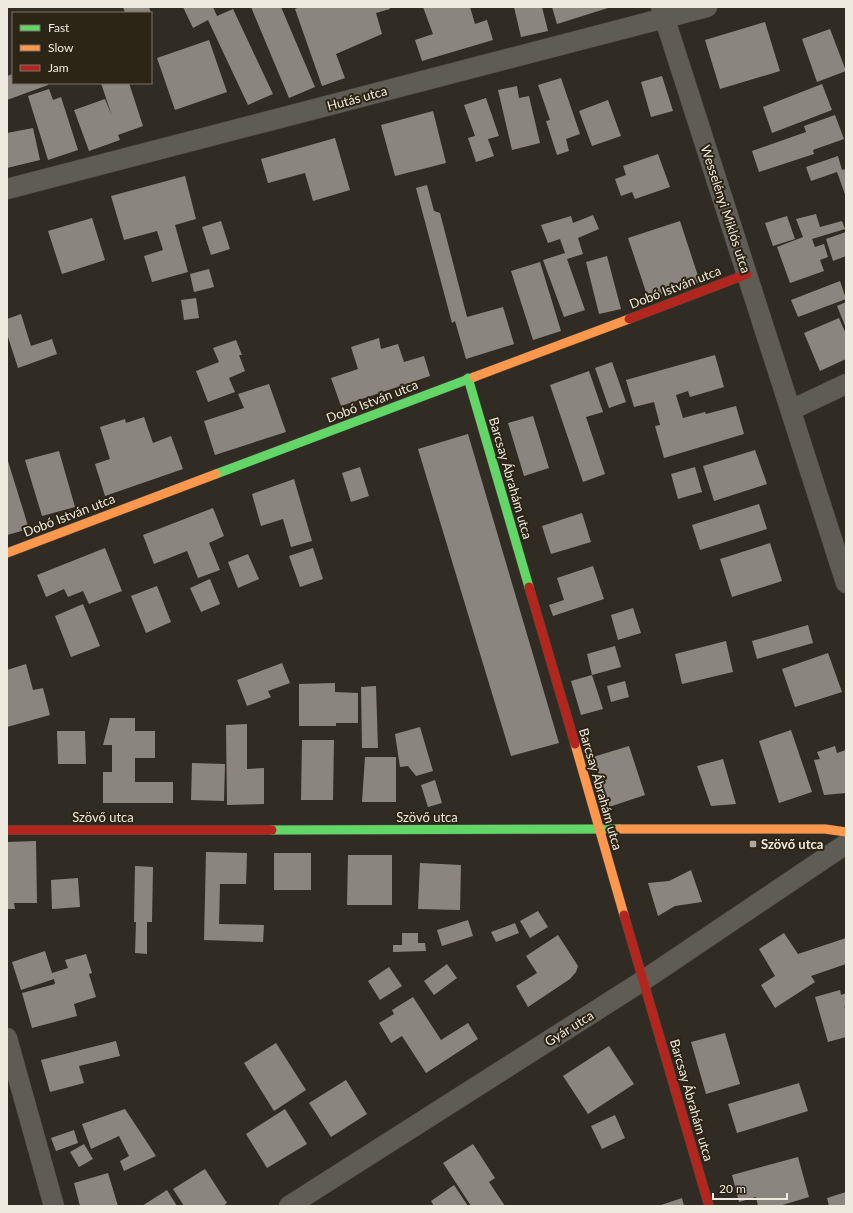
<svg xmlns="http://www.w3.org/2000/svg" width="853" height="1213" viewBox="0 0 853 1213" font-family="Lato,sans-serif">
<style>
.building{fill:#8b857f}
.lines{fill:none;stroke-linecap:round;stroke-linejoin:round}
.street-casing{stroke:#4b4840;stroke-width:21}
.fast-casing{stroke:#4b4840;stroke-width:10}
.slow-casing{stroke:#4b4840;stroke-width:10}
.jam-casing{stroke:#4b4840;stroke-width:10}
.street{stroke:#5f5c55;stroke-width:20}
.fast{stroke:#63d668;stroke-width:9}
.slow{stroke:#ff974d;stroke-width:9}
.jam{stroke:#b3261e;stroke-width:9}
.poi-dot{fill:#aca89e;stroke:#2c2414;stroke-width:1.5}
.labels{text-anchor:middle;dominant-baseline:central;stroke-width:4;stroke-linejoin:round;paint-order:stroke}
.street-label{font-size:13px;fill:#efeae0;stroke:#2c2414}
.poi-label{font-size:13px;font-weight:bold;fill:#efeae0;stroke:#2c2414;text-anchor:start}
</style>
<rect width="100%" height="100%" fill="#302c24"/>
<!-- building -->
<g class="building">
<polygon points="123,7 149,7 151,13 125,13"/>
<polygon points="183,7 213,7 217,16 233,9 273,94 248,105 208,20 193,28"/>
<polygon points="251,7 281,7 315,87 289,98"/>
<polygon points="300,7 389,7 390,9 376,13 382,34 336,54 345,78 322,86 295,9"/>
<polygon points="423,7 470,7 475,24 487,20 493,40 422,61 415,40 433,34"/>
<polygon points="514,7 542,7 548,31 521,37"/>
<polygon points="552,7 608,7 608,8 557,24"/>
<polygon points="765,22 780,71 720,89 705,40"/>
<polygon points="830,29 846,71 817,82 802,39"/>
<polygon points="209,40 227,92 175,110 157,58"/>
<polygon points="13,74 13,83 47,83 48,85 7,100 7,76"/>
<polygon points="662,76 673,111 651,117 641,82"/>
<polygon points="561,78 580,134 566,139 569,151 557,155 546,121 550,120 538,85"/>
<polygon points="101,83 129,83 143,126 118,135 120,140 89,151 74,110 105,99 112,116"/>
<polygon points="822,84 832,110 772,133 763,107"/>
<polygon points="517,86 519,98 529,96 540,143 512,150 498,90"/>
<polygon points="49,89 53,100 61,97 78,150 48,160 28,96"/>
<polygon points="486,98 499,136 488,139 494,156 476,162 468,138 475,136 464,105"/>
<polygon points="608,100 621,136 592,146 579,111"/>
<polygon points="433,111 446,163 395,176 381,125"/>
<polygon points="835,115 844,139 813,150 814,154 759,172 752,151 806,132 804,126"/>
<polygon points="33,128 40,160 7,168 7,133"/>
<polygon points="335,138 350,190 313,201 305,173 268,183 261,159"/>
<polygon points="658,154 670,187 635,199 632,192 621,196 615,179 626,175 623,166"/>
<polygon points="838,156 842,170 846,169 846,197 837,172 811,181 806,167"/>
<polygon points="185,176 196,219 175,225 188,272 152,282 144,256 163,250 157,231 124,240 111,196"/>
<polygon points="427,185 434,211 440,213 467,317 503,307 514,344 466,359 455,321 452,323 416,188"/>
<polygon points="816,214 820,227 842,221 845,229 812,239 815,247 824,244 828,257 820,260 824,271 790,283 777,247 803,237 796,219"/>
<polygon points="593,215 599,229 578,238 583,254 567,259 585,310 564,317 543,260 565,253 560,239 548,243 541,225 571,216 573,223"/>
<polygon points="787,216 795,239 773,246 765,223"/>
<polygon points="92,218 105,260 62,274 48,231"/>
<polygon points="221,221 230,249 211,255 202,227"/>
<polygon points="680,221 700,282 648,298 628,238"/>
<polygon points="846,232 846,256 833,261 826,239"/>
<polygon points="607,256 621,309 599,314 586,262"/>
<polygon points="540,262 561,331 533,340 511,271"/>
<polygon points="209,269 214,287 194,292 190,274"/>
<polygon points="840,281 846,299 798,317 791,300"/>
<polygon points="196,298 199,318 184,320 181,300"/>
<polygon points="846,302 846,328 837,306"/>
<polygon points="21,314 31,346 52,339 57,354 18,368 7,334 7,319"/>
<polygon points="839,318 846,334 846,359 820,371 804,333"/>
<polygon points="379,338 381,349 398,344 404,362 424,356 430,376 341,406 331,378 358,369 351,347"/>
<polygon points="236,340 242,355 239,355 245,371 229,378 235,392 208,402 196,371 219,362 213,348"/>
<polygon points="715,355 724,387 690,397 688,391 676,395 683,418 705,412 706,414 736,406 744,434 664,458 655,426 660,425 654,402 634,407 626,380"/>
<polygon points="612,362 626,402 609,408 595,368"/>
<polygon points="589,371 603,412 586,417 605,474 583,482 550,385"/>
<polygon points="269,384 286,432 215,455 204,421 244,408 238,394"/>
<polygon points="533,416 549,468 524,476 508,423"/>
<polygon points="144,417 153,443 171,436 183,469 105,496 95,464 110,459 100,427 125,419 126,423"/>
<polygon points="468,434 559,743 511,756 418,449"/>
<polygon points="755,450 767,484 714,501 703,466"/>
<polygon points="59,451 75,507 42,516 25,460"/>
<polygon points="7,458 29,529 7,535"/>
<polygon points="360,467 369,496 351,502 342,473"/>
<polygon points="695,467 702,492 678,499 671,474"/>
<polygon points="294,479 312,541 291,547 283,519 261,526 252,494"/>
<polygon points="759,504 767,529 700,550 692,525"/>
<polygon points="213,508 224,536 209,543 220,570 198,578 187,551 154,564 143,535"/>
<polygon points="582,513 591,542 551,554 542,526"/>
<polygon points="770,543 782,581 732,597 720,559"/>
<polygon points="105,548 122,591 89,604 83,591 68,597 64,589 46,597 37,575"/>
<polygon points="313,548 323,579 300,587 289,556"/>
<polygon points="248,554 259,579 238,588 228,562"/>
<polygon points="593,566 604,599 553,616 549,605 564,600 557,578"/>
<polygon points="210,579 220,604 201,612 190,588"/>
<polygon points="157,586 171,622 146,633 131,596"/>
<polygon points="83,604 100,646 71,657 55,616"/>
<polygon points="633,608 641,633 618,640 611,615"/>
<polygon points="808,625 813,643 757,659 752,641"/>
<polygon points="726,641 733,672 682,684 675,654"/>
<polygon points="615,646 621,667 592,675 587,654"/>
<polygon points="828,653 842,692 795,707 782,669"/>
<polygon points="282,663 290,683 268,691 271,697 247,706 237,680"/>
<polygon points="26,664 33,690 43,688 50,715 7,727 7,670"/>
<polygon points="592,675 603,709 581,715 571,681"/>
<polygon points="625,681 629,697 611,702 607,686"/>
<polygon points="335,683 335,692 358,693 358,723 336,723 336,726 299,726 299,684"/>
<polygon points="376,686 378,748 362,748 361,687"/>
<polygon points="110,718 135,718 135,731 155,731 155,758 135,758 135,782 173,782 173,803 103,803 103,772 112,772 112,745 103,745"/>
<polygon points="247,724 247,769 264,768 264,804 227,805 226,725"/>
<polygon points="420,727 433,771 416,776 408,766 400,767 395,734"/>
<polygon points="791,730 812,792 779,803 759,741"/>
<polygon points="57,731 85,731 86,764 58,764"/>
<polygon points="302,740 334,740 333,800 301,800"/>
<polygon points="629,746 645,795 609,807 593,757"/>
<polygon points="835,746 837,753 846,750 846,793 824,795 814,760 820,759 817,752"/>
<polygon points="365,757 396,757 396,802 362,802"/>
<polygon points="723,759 736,804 711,806 697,766"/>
<polygon points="192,763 225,764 224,801 191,800"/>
<polygon points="435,780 442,803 428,807 421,785"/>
<polygon points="36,841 37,903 14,903 15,909 7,909 7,842"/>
<polygon points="206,852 247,853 246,884 220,884 219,924 264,925 263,942 204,940"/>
<rect x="274" y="853" width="37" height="37"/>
<polygon points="348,855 392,855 392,905 347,905"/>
<polygon points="420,863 461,865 460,910 418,909"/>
<polygon points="135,866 153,867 152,922 147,922 147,954 135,953 136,922 134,922"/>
<polygon points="691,870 702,902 675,906 658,916 648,883 669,881"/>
<polygon points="78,878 80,907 52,909 51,880"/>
<polygon points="538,911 548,927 530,938 520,921"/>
<polygon points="468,920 473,936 442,946 437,930"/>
<polygon points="515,923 519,933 496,942 491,932"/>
<polygon points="402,933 418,933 418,943 425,943 426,951 393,952 393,945 402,945"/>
<polygon points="784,933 798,954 846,938 846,964 811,976 815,982 775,1008 761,985 775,976 759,949"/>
<polygon points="558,935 578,966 576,972 570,979 528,1007 516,986 537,973 526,956"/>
<polygon points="45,951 52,973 68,968 65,960 86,954 92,973 89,974 96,997 74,1004 77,1016 32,1028 22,993 55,984 54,979 21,990 12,962"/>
<polygon points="447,964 457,978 434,995 424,981"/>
<polygon points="389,967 402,986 380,1000 368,981"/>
<polygon points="840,990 841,995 846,993 846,1009 844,1005 846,1012 846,1037 828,1042 815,997"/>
<polygon points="413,997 441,1040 468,1023 478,1039 426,1073 402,1036 391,1043 379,1023 394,1014 392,1010"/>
<polygon points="725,1033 740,1084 706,1094 691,1042"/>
<polygon points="116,1041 120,1056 79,1066 84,1083 50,1092 41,1060"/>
<polygon points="276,1043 306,1090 274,1111 244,1063"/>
<polygon points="609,1046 634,1084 588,1114 563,1076"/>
<polygon points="346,1080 367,1114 331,1137 309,1103"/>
<polygon points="799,1083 808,1111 737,1133 728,1104"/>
<polygon points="125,1109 156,1156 124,1171 120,1161 129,1156 119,1136 91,1149 82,1124"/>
<polygon points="285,1109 307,1144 267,1168 246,1134"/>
<polygon points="615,1115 625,1138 602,1149 591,1126"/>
<polygon points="74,1130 78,1143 56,1151 51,1138"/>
<polygon points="84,1144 93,1159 79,1167 70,1152"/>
<polygon points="473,1144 495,1178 489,1182 505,1206 471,1206 443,1163"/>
<polygon points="798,1157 809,1197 779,1206 758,1206 756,1197 739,1202 732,1175"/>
<polygon points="205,1169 227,1203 223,1206 184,1206 173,1189"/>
<polygon points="108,1173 118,1206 80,1206 74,1183"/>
<polygon points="454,1185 468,1206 434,1206 431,1201"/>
<polygon points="167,1190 177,1206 142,1206"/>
<polygon points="846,1192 846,1206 829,1206 827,1198"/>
<polygon points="682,1198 684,1206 658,1206"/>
</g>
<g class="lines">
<!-- street casing -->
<g class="street-casing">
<g id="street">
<polyline points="661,7 846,583"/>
<polyline points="7,189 707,7"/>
<polyline points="791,410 846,384"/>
<polyline points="7,1038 54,1206"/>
<polyline points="289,1206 644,980 846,844"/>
</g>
</g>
<!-- fast casing -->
<g class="fast-casing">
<g id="fast">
<polyline points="468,378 529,587"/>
<polyline points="216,474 474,377"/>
<polyline points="272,830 619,829"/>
</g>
</g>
<!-- slow casing -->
<g class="slow-casing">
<g id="slow">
<polyline points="474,377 629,319"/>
<polyline points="7,553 216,474"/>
<polyline points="575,744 624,915"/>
<polyline points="619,829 825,829 846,832"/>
</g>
</g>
<!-- jam casing -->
<g class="jam-casing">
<g id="jam">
<polyline points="629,319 747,274"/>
<polyline points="529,587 575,744"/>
<polyline points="7,830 272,830"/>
<polyline points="624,915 709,1206"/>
</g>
</g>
<!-- street -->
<use href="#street" class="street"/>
<!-- fast -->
<use href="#fast" class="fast"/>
<!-- slow -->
<use href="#slow" class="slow"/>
<!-- jam -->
<use href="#jam" class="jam"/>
</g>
<!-- markers -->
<rect class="poi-dot" x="749" y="840" width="8" height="8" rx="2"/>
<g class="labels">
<!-- street labels -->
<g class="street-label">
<text transform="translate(357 98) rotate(-15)">Hutás utca</text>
<text transform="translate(726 209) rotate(72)">Wesselényi Miklós utca</text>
<text transform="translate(675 287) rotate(-21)">Dobó István utca</text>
<text transform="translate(372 401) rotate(-21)">Dobó István utca</text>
<text transform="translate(511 478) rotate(74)">Barcsay Ábrahám utca</text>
<text transform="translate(69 515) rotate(-21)">Dobó István utca</text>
<text transform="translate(601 789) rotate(74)">Barcsay Ábrahám utca</text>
<text x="103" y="817">Szövő utca</text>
<text x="427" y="817">Szövő utca</text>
<text transform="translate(569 1028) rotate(-32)">Gyár utca</text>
<text transform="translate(692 1100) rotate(74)">Barcsay Ábrahám utca</text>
</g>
<!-- poi labels -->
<g class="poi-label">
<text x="761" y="844">Szövő utca</text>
</g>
</g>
<!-- border -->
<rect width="853" height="1213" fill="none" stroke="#efeae0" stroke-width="16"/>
<!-- legend -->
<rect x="12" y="12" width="140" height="72" fill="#2c2414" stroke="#7a7366"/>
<rect x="20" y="25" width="20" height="6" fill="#63d668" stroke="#7a7366"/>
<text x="48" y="32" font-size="12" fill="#efeae0">Fast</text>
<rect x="20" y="45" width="20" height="6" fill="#ff974d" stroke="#7a7366"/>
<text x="48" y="52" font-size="12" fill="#efeae0">Slow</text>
<rect x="20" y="65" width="20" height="6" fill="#b3261e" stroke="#7a7366"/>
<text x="48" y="72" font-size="12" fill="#efeae0">Jam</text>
<!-- scale -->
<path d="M713 1193v6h74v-6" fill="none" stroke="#efeae0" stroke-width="2"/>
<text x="719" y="1193" font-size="12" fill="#efeae0" stroke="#2c2414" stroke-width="3" paint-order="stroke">20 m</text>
</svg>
